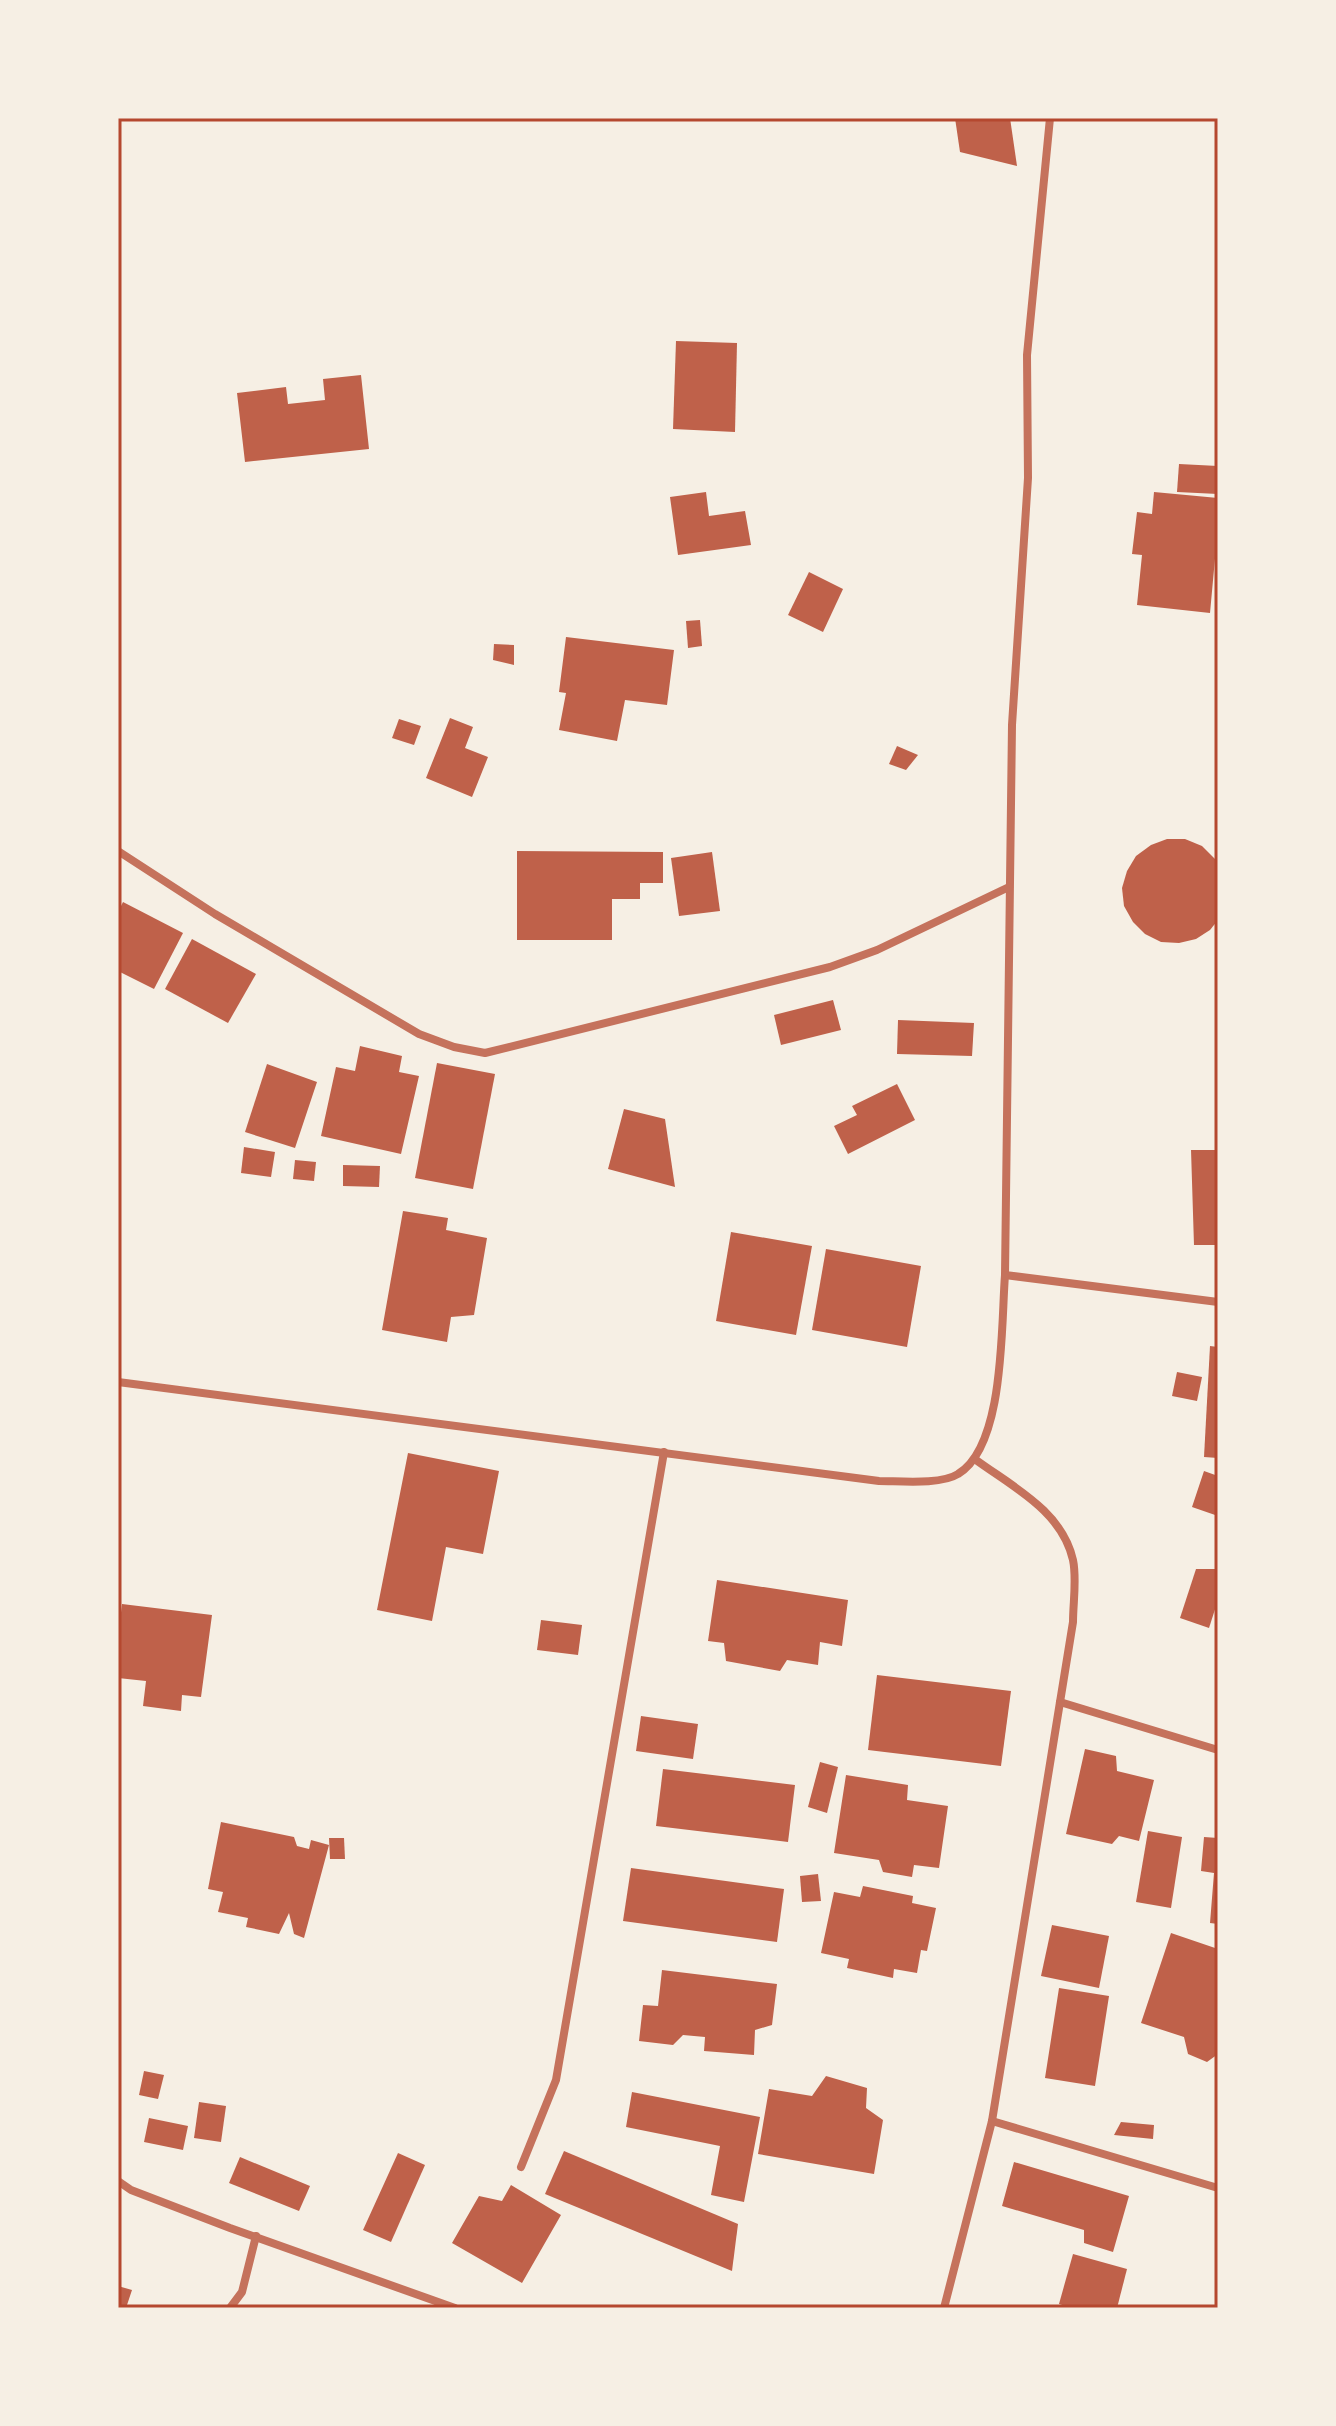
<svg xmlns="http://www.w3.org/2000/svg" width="1336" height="2426" viewBox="0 0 1336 2426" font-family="'PT Sans',sans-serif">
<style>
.building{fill:#bf614a}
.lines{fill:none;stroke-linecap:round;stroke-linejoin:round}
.minor{stroke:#c5725c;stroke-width:8}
.neatline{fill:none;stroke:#b5482f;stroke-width:3}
</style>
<rect width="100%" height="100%" fill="#f6efe4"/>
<!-- building -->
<g class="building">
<polygon points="955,118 1010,118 1017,166 960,152"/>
<polygon points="676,341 737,343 735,432 673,429"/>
<polygon points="361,375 369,449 245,462 237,393 286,387 288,404 325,400 323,379"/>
<polygon points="1179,464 1218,466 1218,494 1177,492"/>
<polygon points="706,492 709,516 745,511 751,545 678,555 670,497"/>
<polygon points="1154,492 1218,498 1218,526 1210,613 1137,605 1142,555 1132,554 1137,512 1152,514"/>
<polygon points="809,572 843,589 823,632 788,615"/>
<polygon points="700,620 702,646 688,648 686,621"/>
<polygon points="566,637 674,650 667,705 625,700 617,741 559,730 566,693 559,692"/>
<polygon points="494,644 514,645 514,665 493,660"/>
<polygon points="450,718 473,727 465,748 488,757 472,797 426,778"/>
<polygon points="399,719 421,726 414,745 392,738"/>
<polygon points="897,746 918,755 906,770 889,764"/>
<polygon points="1167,839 1185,839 1202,846 1218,862 1218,920 1210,930 1196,939 1179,943 1161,942 1145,934 1133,922 1124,906 1122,888 1127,871 1136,856 1151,845"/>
<polygon points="517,851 663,852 663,883 640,883 640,899 612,899 612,940 517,940"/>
<polygon points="712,852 720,911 679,916 671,858"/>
<polygon points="123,902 183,933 154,989 118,971 118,912"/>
<polygon points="192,939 256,974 228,1023 165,989"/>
<polygon points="833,1000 841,1030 781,1045 774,1015"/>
<polygon points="898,1020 974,1023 972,1056 897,1054"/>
<polygon points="360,1046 402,1056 399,1072 419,1076 401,1154 321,1136 336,1067 355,1071"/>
<polygon points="437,1063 495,1074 473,1189 415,1178"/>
<polygon points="267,1064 317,1082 295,1148 245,1132"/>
<polygon points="897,1084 915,1120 848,1154 834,1126 857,1115 852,1106"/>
<polygon points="624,1109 665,1119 675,1187 608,1169"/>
<polygon points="244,1147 275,1152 271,1177 241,1173"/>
<polygon points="1191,1150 1218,1150 1218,1245 1194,1245"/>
<polygon points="295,1160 316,1162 314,1181 293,1179"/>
<polygon points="343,1165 380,1166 379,1187 343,1186"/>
<polygon points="403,1211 448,1218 446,1230 487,1238 474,1315 451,1317 447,1342 382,1330"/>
<polygon points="731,1232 812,1246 796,1335 716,1321"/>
<polygon points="826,1249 921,1266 907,1347 812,1330"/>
<polygon points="1210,1346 1218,1347 1218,1458 1204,1457"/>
<polygon points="1177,1372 1202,1377 1197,1401 1172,1396"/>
<polygon points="408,1453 499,1471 483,1554 446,1547 432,1621 377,1610"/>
<polygon points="1204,1471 1218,1476 1218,1516 1192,1507"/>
<polygon points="1196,1569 1218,1569 1218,1600 1209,1628 1180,1618"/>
<polygon points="717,1580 848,1600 842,1646 820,1642 818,1665 787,1660 780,1671 726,1661 724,1643 708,1641"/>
<polygon points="122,1604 212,1615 201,1697 182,1695 181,1711 143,1706 146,1681 118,1678 118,1638"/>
<polygon points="541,1620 582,1625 578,1655 537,1650"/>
<polygon points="877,1675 1011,1691 1001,1766 868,1750"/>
<polygon points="641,1716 698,1724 693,1759 636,1751"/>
<polygon points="1085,1749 1116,1756 1117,1771 1154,1780 1139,1841 1119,1836 1112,1844 1066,1834"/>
<polygon points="820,1762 838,1767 827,1813 808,1807"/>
<polygon points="663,1769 795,1785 788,1842 656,1826"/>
<polygon points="846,1775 908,1785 907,1800 948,1806 939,1868 914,1865 912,1877 883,1872 879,1860 834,1853"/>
<polygon points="221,1822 294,1837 297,1846 309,1849 311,1840 329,1845 304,1938 294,1934 289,1913 279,1934 246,1927 248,1918 218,1912 223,1892 208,1889"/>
<polygon points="1148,1831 1182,1837 1171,1908 1136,1902"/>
<polygon points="1204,1837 1218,1838 1218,1924 1210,1923 1214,1873 1201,1871"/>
<polygon points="329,1838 344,1838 345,1859 330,1859"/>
<polygon points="631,1868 784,1889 777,1942 623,1921"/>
<polygon points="818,1874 821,1901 802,1902 800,1876"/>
<polygon points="863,1886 913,1896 912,1903 936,1908 927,1951 921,1950 917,1973 894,1969 893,1978 847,1968 849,1959 821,1953 834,1892 860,1897"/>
<polygon points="1052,1925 1109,1936 1099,1988 1041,1976"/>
<polygon points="1171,1933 1218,1949 1218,2054 1207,2062 1188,2054 1184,2037 1141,2023"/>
<polygon points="662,1970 777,1984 772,2025 755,2030 754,2055 704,2051 705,2037 683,2035 673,2045 639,2041 643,2005 658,2006"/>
<polygon points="1059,1988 1109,1996 1095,2086 1045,2078"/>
<polygon points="144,2071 164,2075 158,2099 139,2095"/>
<polygon points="826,2076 867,2088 866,2108 883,2120 874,2174 758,2154 769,2089 812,2096"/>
<polygon points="632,2092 760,2117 744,2202 711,2195 720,2146 626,2127"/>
<polygon points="199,2102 226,2106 221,2142 194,2138"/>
<polygon points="149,2118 188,2126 183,2150 144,2142"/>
<polygon points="1121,2122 1154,2125 1153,2139 1114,2135"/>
<polygon points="564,2151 738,2224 732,2271 545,2194"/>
<polygon points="398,2153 425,2165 391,2242 363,2230"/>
<polygon points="240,2157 310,2186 299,2211 229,2183"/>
<polygon points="1014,2162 1129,2196 1113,2252 1084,2243 1084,2230 1002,2206"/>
<polygon points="511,2185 561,2215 522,2283 452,2243 479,2196 502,2201"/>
<polygon points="1073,2254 1127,2269 1117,2308 1072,2308 1059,2304"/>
<polygon points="118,2286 132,2290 126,2308 118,2308"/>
</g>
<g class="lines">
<!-- minor -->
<g class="minor">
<polyline points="1050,118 1027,355 1028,478 1012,725 1005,1275 1218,1302"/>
<polyline points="118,851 215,914 419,1034 454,1047 485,1053 830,967 877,950 1009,887"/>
<path d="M118,1382L879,1481C900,1481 941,1485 958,1474C1005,1446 1001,1325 1005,1275"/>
<polyline points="1060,1702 1218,1750"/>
<polyline points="992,2121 1218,2188"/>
<polyline points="521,2167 556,2080 664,1452"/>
<polyline points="118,2181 131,2190 230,2228 455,2308"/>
<polyline points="230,2308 242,2292 256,2236"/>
<path d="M944,2308L992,2121L1073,1622C1073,1603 1077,1579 1073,1560C1062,1511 1013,1487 976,1460"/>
</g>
</g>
<!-- border -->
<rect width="1336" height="2426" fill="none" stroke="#f6efe4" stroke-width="240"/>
<rect x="120" y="120" width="1096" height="2186" class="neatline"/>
</svg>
